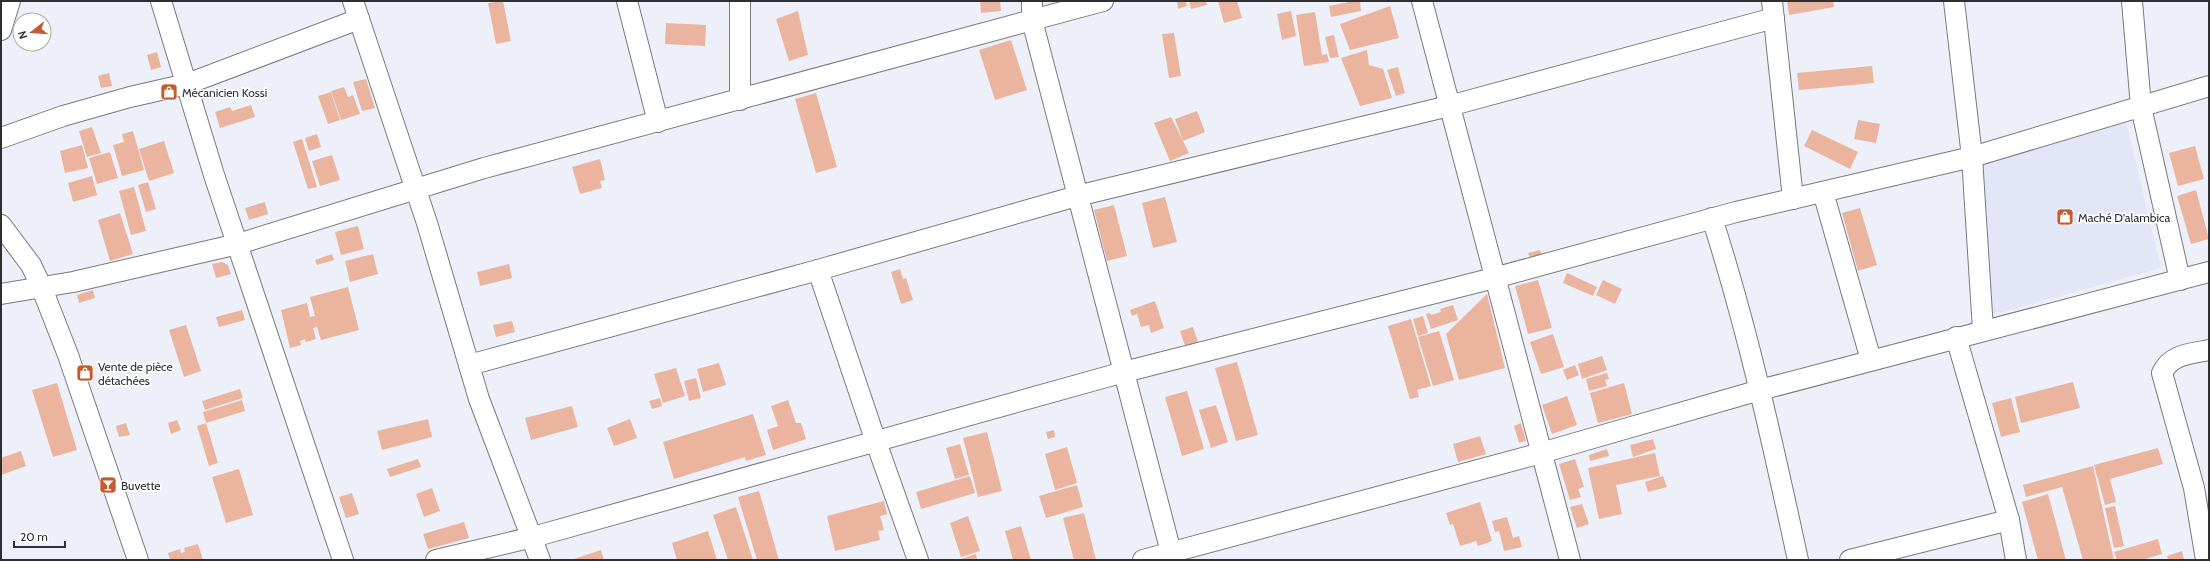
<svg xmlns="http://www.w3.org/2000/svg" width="2210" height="561" viewBox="0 0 2210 561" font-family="Cabin,sans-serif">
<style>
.built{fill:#e2e6f6}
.building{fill:#eab49f}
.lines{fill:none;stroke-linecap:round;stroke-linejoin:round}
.street-casing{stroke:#787a81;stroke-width:22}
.street{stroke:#fff;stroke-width:20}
.labels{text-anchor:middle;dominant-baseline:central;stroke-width:3.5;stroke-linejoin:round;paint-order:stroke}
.poi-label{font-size:12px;fill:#2e2f32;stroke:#fefefe;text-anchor:start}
</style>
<rect width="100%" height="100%" fill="#eef0f9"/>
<!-- built -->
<polygon class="built" points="2126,121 2161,268 1988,316 1977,166"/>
<!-- building -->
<g class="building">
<polygon points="503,1 511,41 496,44 488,3"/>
<polygon points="980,1 1000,1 1001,11 981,13"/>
<polygon points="1177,1 1186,1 1187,6 1178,9"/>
<polygon points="1189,1 1206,1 1207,5 1191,9"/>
<polygon points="1218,1 1237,1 1242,18 1224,23"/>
<polygon points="1354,1 1360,1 1361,11 1331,17 1329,6"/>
<polygon points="1787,1 1833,1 1834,7 1789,15"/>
<polygon points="1390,6 1399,38 1350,50 1340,24"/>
<polygon points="798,11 808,55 789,61 776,19"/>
<polygon points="1291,11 1296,36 1282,40 1277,14"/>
<polygon points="1315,12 1322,55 1327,54 1329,62 1304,66 1296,15"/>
<polygon points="666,23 706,25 705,46 665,44"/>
<polygon points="1174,33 1181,76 1169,78 1162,34"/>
<polygon points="1334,35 1339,57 1330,58 1325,37"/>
<polygon points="1011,40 1027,90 995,100 979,50"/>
<polygon points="1367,50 1369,65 1383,69 1392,98 1360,106 1341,58"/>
<polygon points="157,52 161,67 151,70 147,55"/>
<polygon points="1872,66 1874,83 1799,90 1797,73"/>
<polygon points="1398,67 1405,93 1396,96 1387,70"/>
<polygon points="109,73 112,86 101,88 98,76"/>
<polygon points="366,79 375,108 362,111 353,82"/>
<polygon points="344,87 348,97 353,95 360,114 341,120 331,91"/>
<polygon points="331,92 340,120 328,124 318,96"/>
<polygon points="816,93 837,167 816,173 795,99"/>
<polygon points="251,105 255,117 220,128 215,112 230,107 232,111"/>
<polygon points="1197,111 1205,132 1183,141 1175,119"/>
<polygon points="1171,117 1189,153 1170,161 1154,123"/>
<polygon points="1858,120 1880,124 1876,143 1854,139"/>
<polygon points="92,127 101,153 87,157 79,131"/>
<polygon points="1812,130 1858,152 1850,169 1804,146"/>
<polygon points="133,131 144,170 122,176 113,145 124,142 122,134"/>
<polygon points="317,134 321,147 309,151 305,138"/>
<polygon points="302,139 317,187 308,189 293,142"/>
<polygon points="164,141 174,173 149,181 139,149"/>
<polygon points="82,145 88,168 65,173 60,151"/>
<polygon points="2195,146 2204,179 2178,186 2169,153"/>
<polygon points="110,152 118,178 97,184 89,158"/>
<polygon points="332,155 340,180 320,186 312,161"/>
<polygon points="600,159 605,180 600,181 602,188 580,194 572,167"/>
<polygon points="92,176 97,195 73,202 68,183"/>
<polygon points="148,182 156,209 146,212 138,185"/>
<polygon points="134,187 146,231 131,235 119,191"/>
<polygon points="2196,190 2209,239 2191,244 2177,196"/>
<polygon points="1165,197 1177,242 1153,248 1142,203"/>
<polygon points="265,202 268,214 249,220 245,208"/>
<polygon points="1114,205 1127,256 1107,261 1094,210"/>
<polygon points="1860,208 1877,265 1858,271 1842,213"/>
<polygon points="120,213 133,254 110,261 98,220"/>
<polygon points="358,226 364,249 341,255 335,232"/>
<polygon points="1540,250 1542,256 1530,259 1528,253"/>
<polygon points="332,254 334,260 317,265 315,260"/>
<polygon points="373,254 378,274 350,282 345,261"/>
<polygon points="222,262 228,265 231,274 216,278 212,264"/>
<polygon points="509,264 512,278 480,286 477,272"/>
<polygon points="900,269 903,279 906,278 913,300 901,304 891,272"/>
<polygon points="1567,273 1597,287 1593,296 1563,283"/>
<polygon points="1538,280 1552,328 1528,334 1515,286"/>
<polygon points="1603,280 1622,289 1615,304 1596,295"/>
<polygon points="348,287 359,330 321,340 317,327 313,328 316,339 306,342 305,339 300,341 301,345 290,348 281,310 307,303 310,317 315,316 310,297"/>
<polygon points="93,290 95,298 79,303 77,295"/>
<polygon points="1487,294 1505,368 1459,380 1446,334"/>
<polygon points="1155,301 1164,328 1151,333 1149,325 1141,327 1137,314 1132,316 1130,310"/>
<polygon points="1453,305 1458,320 1431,329 1426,314 1430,313 1431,315 1441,312 1440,309"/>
<polygon points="242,310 245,320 219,327 216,317"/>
<polygon points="1423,316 1428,333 1418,336 1413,319"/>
<polygon points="1411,319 1431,386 1417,390 1419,397 1410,399 1388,326"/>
<polygon points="512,321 515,332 496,337 493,325"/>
<polygon points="186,325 201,371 184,377 169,330"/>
<polygon points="1193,327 1198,342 1185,346 1180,331"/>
<polygon points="1439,331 1454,380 1433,386 1418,337"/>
<polygon points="1553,334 1564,367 1541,374 1530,342"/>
<polygon points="1602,356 1607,370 1582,379 1578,364"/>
<polygon points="1237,362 1258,435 1236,441 1215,368"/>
<polygon points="719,363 726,385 703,392 697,369"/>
<polygon points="1575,365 1579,375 1567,380 1563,370"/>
<polygon points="676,368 685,396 663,403 654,374"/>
<polygon points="1607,373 1609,379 1605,380 1607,386 1589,391 1586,379"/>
<polygon points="696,378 701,398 689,401 684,381"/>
<polygon points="2073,382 2080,408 2021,423 2015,397"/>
<polygon points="57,383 77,450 53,457 32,390"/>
<polygon points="1624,383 1632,414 1598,423 1590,393"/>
<polygon points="240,389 243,398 205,410 202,401"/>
<polygon points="1187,391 1204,449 1182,456 1165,397"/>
<polygon points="1567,396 1577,425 1552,434 1542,405"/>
<polygon points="660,398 662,406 652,409 649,401"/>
<polygon points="2011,398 2020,432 2001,437 1992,403"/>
<polygon points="242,400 245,411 206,423 203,412"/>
<polygon points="788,400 796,423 801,423 806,439 773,450 767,430 778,426 771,406"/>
<polygon points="1216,405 1228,442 1211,448 1199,410"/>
<polygon points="572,406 578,427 531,440 525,418"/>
<polygon points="753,414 766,455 746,461 745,457 674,479 663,442"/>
<polygon points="428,419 432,437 382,450 377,431"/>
<polygon points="630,419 637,438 614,446 607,428"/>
<polygon points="177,420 181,430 171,434 168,423"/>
<polygon points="126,423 130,435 119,437 116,426"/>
<polygon points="206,423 218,463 209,466 197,426"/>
<polygon points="1521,423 1526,441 1519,443 1514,426"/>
<polygon points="1054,430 1055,437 1048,439 1046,432"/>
<polygon points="987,432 1002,491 978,497 963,438"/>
<polygon points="1480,436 1486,454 1458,462 1453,444"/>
<polygon points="1653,439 1656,449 1633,457 1630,445"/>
<polygon points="960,444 969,475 955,479 946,448"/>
<polygon points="1067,447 1077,483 1055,490 1045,454"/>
<polygon points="2158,448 2163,464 2110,479 2116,502 2105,505 2094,465"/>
<polygon points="1607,449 1609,456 1590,461 1589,455"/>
<polygon points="21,451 26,466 1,475 1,458"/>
<polygon points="1655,453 1660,476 1616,485 1622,514 1599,519 1588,468"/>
<polygon points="418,459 421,467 390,477 387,469"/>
<polygon points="1575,459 1584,487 1578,489 1581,497 1570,500 1559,464"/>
<polygon points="2093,466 2114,560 2083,560 2062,487 2026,497 2023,485"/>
<polygon points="239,469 253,515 226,523 212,477"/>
<polygon points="970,476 975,493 921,509 916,492"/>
<polygon points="1663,476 1667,487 1648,492 1645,482"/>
<polygon points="1077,485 1083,507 1046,518 1039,496"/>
<polygon points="432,488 440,511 424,517 416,494"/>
<polygon points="759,491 779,560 757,560 738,497"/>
<polygon points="352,493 359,514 346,518 339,497"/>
<polygon points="2048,494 2066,560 2038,560 2022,502"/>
<polygon points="884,501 887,514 880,516 884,530 878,531 880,540 835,551 827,516"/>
<polygon points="1480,502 1492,541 1478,546 1476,541 1460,546 1453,524 1450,525 1446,513"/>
<polygon points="1582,504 1589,524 1577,528 1570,507"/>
<polygon points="2115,506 2124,546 2114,548 2105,508"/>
<polygon points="736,507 753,560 728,560 713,515"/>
<polygon points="1084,513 1096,560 1074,560 1063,518"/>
<polygon points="968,516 980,551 961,557 950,523"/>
<polygon points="1507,517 1513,538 1519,536 1522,547 1504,551 1499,531 1495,532 1492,521"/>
<polygon points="464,522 469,538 428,549 423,534"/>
<polygon points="1021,526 1031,560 1013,560 1005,531"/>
<polygon points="708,531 717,560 677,560 672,543"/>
<polygon points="2158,539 2162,554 2142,560 2117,560 2114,552"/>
<polygon points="198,544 203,560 170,560 168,553 180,549 181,553 185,552 184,548"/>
<polygon points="601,550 604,560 571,560"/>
<polygon points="2182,551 2184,560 2168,560 2167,556"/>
<polygon points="976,554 977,560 958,560"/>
</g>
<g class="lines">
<!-- street casing -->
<g class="street-casing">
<g id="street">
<polyline points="161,1 214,175 343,560"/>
<polyline points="353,1 427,223 479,399 540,560"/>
<polyline points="627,1 658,122"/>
<polyline points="740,1 740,100"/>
<polyline points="1032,1 1032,20 1173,560"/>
<polyline points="1422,1 1570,560"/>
<polyline points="1772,1 1793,199"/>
<polyline points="1954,1 1972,157 1983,330"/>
<polyline points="2132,1 2141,107 2180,280"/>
<polyline points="1,30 10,1"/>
<polyline points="1,138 63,116 130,97 187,84 359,19"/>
<polyline points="1823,192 1871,360"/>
<path d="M1712,218C1748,330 1773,445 1798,560"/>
<polyline points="1,225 31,265 41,286 68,355 138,560"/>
<polyline points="818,270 876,442 918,560"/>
<polyline points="1,294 73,282 238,244 484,168 1103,1"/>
<polyline points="1956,337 2009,520 2016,560"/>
<polyline points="469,365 818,270 1077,196 1449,106 1774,18"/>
<polyline points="436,560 533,537 1124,372 1494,278 1736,212 1972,157 2209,86"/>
<polyline points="1143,560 1541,453 1760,390 2209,272"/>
<polyline points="1850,560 2009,520"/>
<path d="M2206,560L2194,488L2162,373C2171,354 2190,354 2209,350"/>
</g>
</g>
<!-- street -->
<use href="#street" class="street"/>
</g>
<!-- icons -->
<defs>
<g id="shop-square" transform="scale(0.9)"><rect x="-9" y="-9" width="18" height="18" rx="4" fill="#c35d2f" stroke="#fefefe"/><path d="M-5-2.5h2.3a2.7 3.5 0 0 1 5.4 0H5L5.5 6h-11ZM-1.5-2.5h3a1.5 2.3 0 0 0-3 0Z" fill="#fff"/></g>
<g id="bar-square" transform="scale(0.9)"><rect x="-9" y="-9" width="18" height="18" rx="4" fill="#c35d2f" stroke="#fefefe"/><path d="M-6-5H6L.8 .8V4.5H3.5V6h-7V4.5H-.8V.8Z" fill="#fff"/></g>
</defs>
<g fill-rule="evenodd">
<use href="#shop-square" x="169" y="92"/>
<use href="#shop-square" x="2065" y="217"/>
<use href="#shop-square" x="85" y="373"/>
<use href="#bar-square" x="108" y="485"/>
</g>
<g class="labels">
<!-- poi labels -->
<g class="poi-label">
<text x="182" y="92">Mécanicien Kossi</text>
<text x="2078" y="217">Maché D'alambica</text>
<text x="98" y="366">Vente de pièce<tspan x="98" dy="14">détachées</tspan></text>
<text x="121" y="485">Buvette</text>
</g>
</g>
<!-- border -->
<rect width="2210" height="561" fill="none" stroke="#2e2f32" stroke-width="4"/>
<!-- north arrow -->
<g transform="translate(32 32) rotate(253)"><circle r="19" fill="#fefefe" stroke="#ababac"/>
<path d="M0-3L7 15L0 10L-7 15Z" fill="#c35d2f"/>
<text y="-6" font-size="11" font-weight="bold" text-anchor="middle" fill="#2e2f32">N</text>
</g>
<!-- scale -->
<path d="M14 541v6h51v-6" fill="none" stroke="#2e2f32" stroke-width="2"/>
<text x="20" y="541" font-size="12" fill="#2e2f32" stroke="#fefefe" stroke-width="3" paint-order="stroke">20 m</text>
</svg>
